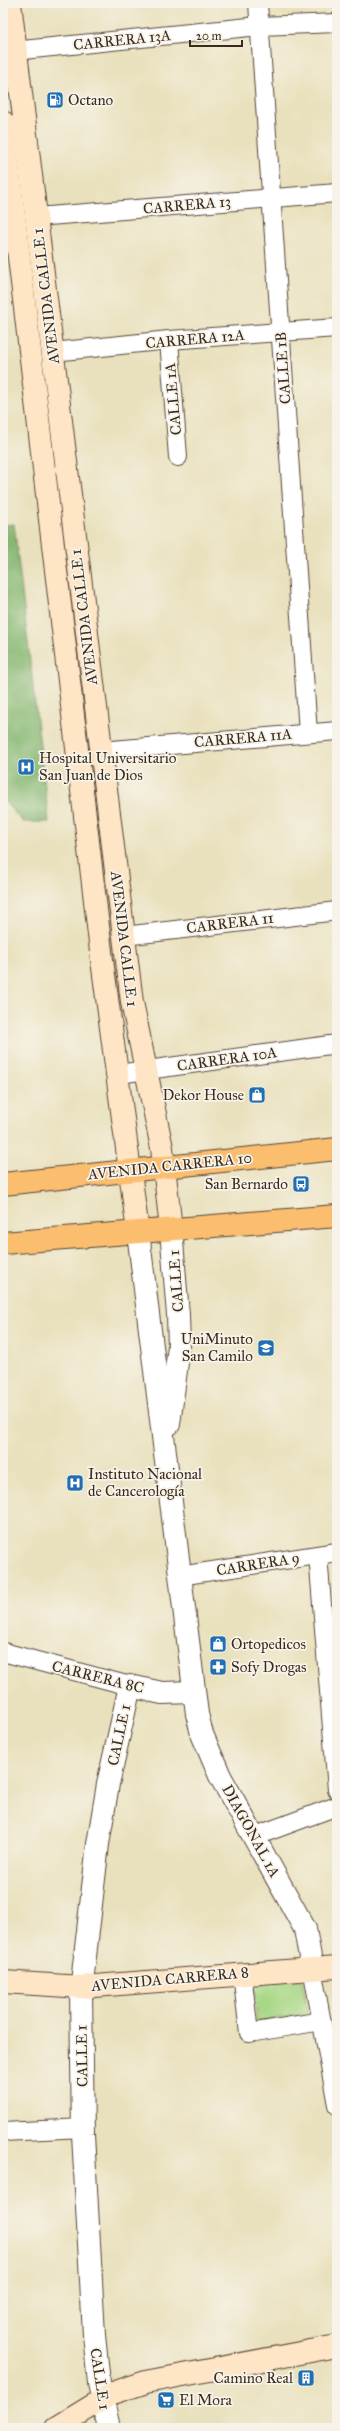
<svg xmlns="http://www.w3.org/2000/svg" width="340" height="2431" viewBox="0 0 340 2431" font-family="'IM FELL Great Primer',serif">
<style>
.green{fill:#a8d785;stroke:#728052}
.forest{fill:#86b872;stroke:#607148}
.lines{fill:none;stroke-linecap:round;stroke-linejoin:round}
.minor-casing{stroke:#554536;stroke-width:20}
.tertiary-casing{stroke:#554536;stroke-width:24}
.secondary-casing{stroke:#554536;stroke-width:24}
.primary-casing{stroke:#554536;stroke-width:24}
.minor{stroke:#fff;stroke-width:18}
.tertiary{stroke:#fff;stroke-width:22}
.secondary{stroke:#fde5c5;stroke-width:22}
.primary{stroke:#fbbe6e;stroke-width:22}
.labels{text-anchor:middle;dominant-baseline:central;stroke-width:3.5;stroke-linejoin:round;paint-order:stroke}
.street-label{font-size:15px;fill:#3b2a1e;stroke:#f7f3e8}
.poi-label{font-size:15px;fill:#3b2a1e;stroke:#f7f3e8;text-anchor:start}
</style>
<rect width="100%" height="100%" fill="#f7f3e8"/>
<filter id="ink" filterUnits="userSpaceOnUse"><feTurbulence type="fractalNoise" baseFrequency=".025" numOctaves="2"/><feDisplacementMap in="SourceGraphic" scale="8" xChannelSelector="R" yChannelSelector="G"/><feConvolveMatrix kernelMatrix="1 2 1 2 8 2 1 2 1" color-interpolation-filters="sRGB"/></filter>
<filter id="wash" filterUnits="userSpaceOnUse"><feTurbulence type="fractalNoise" baseFrequency=".012" numOctaves="4" result="noise"/><feDisplacementMap in="SourceGraphic" scale="16" xChannelSelector="R" yChannelSelector="G"/><feGaussianBlur stdDeviation="0.9" result="paint"/><feColorMatrix in="noise" values="0 0 0 0 0 0 0 0 0 0 0 0 0 0 0 0 0 1.4 0 .05"/><feComposite in="paint" operator="in"/></filter>
<g filter="url(#wash)">
<rect width="100%" height="100%" fill="#e9e1bd"/>
<!-- green -->
<polygon class="green" points="302,1979 308,2014 257,2022 254,1983"/>
<!-- forest -->
<polygon class="forest" points="14,524 49,822 23,822 3,800 3,525"/>
</g>
<g filter="url(#ink)">
<g class="lines">
<!-- minor casing -->
<g class="minor-casing">
<g id="minor">
<polyline points="258,3 308,733"/>
<polyline points="3,52 259,26 337,23"/>
<polyline points="36,217 337,193"/>
<polyline points="169,340 178,457"/>
<polyline points="53,352 169,340 337,328"/>
<polyline points="100,751 337,731"/>
<polyline points="124,936 337,911"/>
<polyline points="118,1074 337,1044"/>
<polyline points="318,1555 337,1790"/>
<polyline points="179,1576 337,1552"/>
<polyline points="3,1652 130,1686"/>
<polyline points="253,1837 337,1806"/>
<polyline points="312,1968 337,2105"/>
<polyline points="242,1973 249,2033 322,2021"/>
<polyline points="3,2132 83,2128"/>
</g>
</g>
<!-- tertiary casing -->
<g class="tertiary-casing">
<g id="tertiary">
<polyline points="138,1232 197,1714 202,1734 220,1776 305,1929 312,1968"/>
<polyline points="169,1424 179,1347 178,1315 171,1229"/>
<polyline points="109,2428 99,2383 94,2335 83,2134 81,1991 98,1844 108,1784 130,1686 162,1693 194,1692"/>
</g>
</g>
<!-- secondary casing -->
<g class="secondary-casing">
<g id="secondary">
<polyline points="10,3 132,1002 162,1148 171,1229"/>
<polyline points="3,122 102,960 138,1232"/>
<polyline points="3,1982 82,1987 337,1967"/>
<polyline points="56,2428 113,2393 146,2382 337,2346"/>
</g>
</g>
<!-- primary casing -->
<g class="primary-casing">
<g id="primary">
<polyline points="3,1184 337,1149"/>
<polyline points="3,1243 337,1216"/>
</g>
</g>
<!-- minor -->
<use href="#minor" class="minor"/>
<!-- tertiary -->
<use href="#tertiary" class="tertiary"/>
<!-- secondary -->
<use href="#secondary" class="secondary"/>
<!-- primary -->
<use href="#primary" class="primary"/>
</g>
</g>
<!-- icons -->
<defs>
<g id="fuel-square" transform="scale(0.9)"><rect x="-9" y="-9" width="18" height="18" rx="4" fill="#1f6fb2" stroke="#f7f3e8"/><path d="M-5.5-6h7V0h2V4h1.3V-2.5L3-4.5l.8-.8L6-3V5H2.5V1h-1V6h-7ZM-4.2-4.7v3.2H.2V-4.7Z" fill="#fff"/></g>
<g id="hospital-square" transform="scale(0.9)"><rect x="-9" y="-9" width="18" height="18" rx="4" fill="#1f6fb2" stroke="#f7f3e8"/><path d="M-5-5h3v3.5h4V-5h3V5h-3V1.5h-4V5h-3Z" fill="#fff"/></g>
<g id="shop-square" transform="scale(0.9)"><rect x="-9" y="-9" width="18" height="18" rx="4" fill="#1f6fb2" stroke="#f7f3e8"/><path d="M-5-2.5h2.3a2.7 3.5 0 0 1 5.4 0H5L5.5 6h-11ZM-1.5-2.5h3a1.5 2.3 0 0 0-3 0Z" fill="#fff"/></g>
<g id="bus-square" transform="scale(0.9)"><rect x="-9" y="-9" width="18" height="18" rx="4" fill="#1f6fb2" stroke="#f7f3e8"/><path d="M-5-6H5V4H4V6H2V4H-2V6H-4V4H-5ZM-3.5-4V0h7V-4ZM-3.5 1.2v1.5H-2V1.2ZM2 1.2v1.5H3.5V1.2Z" fill="#fff"/></g>
<g id="university-square" transform="scale(0.9)"><rect x="-9" y="-9" width="18" height="18" rx="4" fill="#1f6fb2" stroke="#f7f3e8"/><path d="M0-5L7-2L0 1L-7-2ZM-4 1L0 2.5L4 1V4Q0 6-4 4Z" fill="#fff"/></g>
<g id="pharmacy-square" transform="scale(0.9)"><rect x="-9" y="-9" width="18" height="18" rx="4" fill="#1f6fb2" stroke="#f7f3e8"/><path d="M-2-6h4v4h4v4h-4v4h-4v-4h-4v-4h4Z" fill="#fff"/></g>
<g id="building-square" transform="scale(0.9)"><rect x="-9" y="-9" width="18" height="18" rx="4" fill="#1f6fb2" stroke="#f7f3e8"/><path d="M-4-6H4V6H1V3H-1V6H-4ZM-2.5-4.3h1.7v1.8h-1.7ZM.8-4.3h1.7v1.8H.8ZM-2.5-1h1.7V.8h-1.7ZM.8-1h1.7V.8H.8Z" fill="#fff"/></g>
<g id="supermarket-square" transform="scale(0.9)"><rect x="-9" y="-9" width="18" height="18" rx="4" fill="#1f6fb2" stroke="#f7f3e8"/><path d="M-6-5.5h2.5l.6 2H6L4.5 2H-2.5L-4.4-4H-6ZM-1.5 3.2a1.3 1.3 0 1 0 .1 0ZM3 3.2a1.3 1.3 0 1 0 .1 0Z" fill="#fff"/></g>
</defs>
<g fill-rule="evenodd">
<use href="#fuel-square" x="55" y="100"/>
<use href="#hospital-square" x="26" y="767"/>
<use href="#shop-square" x="257" y="1095"/>
<use href="#bus-square" x="301" y="1184"/>
<use href="#university-square" x="266" y="1348"/>
<use href="#hospital-square" x="75" y="1483"/>
<use href="#shop-square" x="218" y="1644"/>
<use href="#pharmacy-square" x="218" y="1667"/>
<use href="#building-square" x="306" y="2378"/>
<use href="#supermarket-square" x="166" y="2400"/>
</g>
<g class="labels">
<!-- street labels -->
<g class="street-label">
<text transform="translate(122 40) rotate(-6)">CARRERA 13A</text>
<text transform="translate(187 205) rotate(-5)">CARRERA 13</text>
<text transform="translate(46 296) rotate(-97)">AVENIDA CALLE 1</text>
<text transform="translate(195 339) rotate(-5)">CARRERA 12A</text>
<text transform="translate(283 368) rotate(-94)">CALLE 1B</text>
<text transform="translate(173 399) rotate(-95)">CALLE 1A</text>
<text transform="translate(84 617) rotate(-97)">AVENIDA CALLE 1</text>
<text transform="translate(243 738) rotate(-5)">CARRERA 11A</text>
<text transform="translate(230 923) rotate(-7)">CARRERA 11</text>
<text transform="translate(124 939) rotate(83)">AVENIDA CALLE 1</text>
<text transform="translate(227 1059) rotate(-8)">CARRERA 10A</text>
<text transform="translate(170 1166) rotate(-6)">AVENIDA CARRERA 10</text>
<text transform="translate(176 1281) rotate(-94)">CALLE 1</text>
<text transform="translate(258 1564) rotate(-9)">CARRERA 9</text>
<text transform="translate(98 1677) rotate(14)">CARRERA 8C</text>
<text transform="translate(119 1735) rotate(-78)">CALLE 1</text>
<text transform="translate(251 1831) rotate(61)">DIAGONAL 1A</text>
<text transform="translate(170 1979) rotate(-5)">AVENIDA CARRERA 8</text>
<text transform="translate(82 2056) rotate(-91)">CALLE 1</text>
<text transform="translate(100 2379) rotate(81)">CALLE 1</text>
</g>
<!-- poi labels -->
<g class="poi-label">
<text x="68" y="100">Octano</text>
<text x="39" y="758">Hospital Universitario<tspan x="39" dy="17">San Juan de Dios</tspan></text>
<text x="244" y="1095" text-anchor="end">Dekor House</text>
<text x="288" y="1184" text-anchor="end">San Bernardo</text>
<text x="253" y="1339" text-anchor="end">UniMinuto<tspan x="253" dy="17">San Camilo</tspan></text>
<text x="88" y="1474">Instituto Nacional<tspan x="88" dy="17">de Cancerología</tspan></text>
<text x="231" y="1644">Ortopedicos</text>
<text x="231" y="1667">Sofy Drogas</text>
<text x="293" y="2378" text-anchor="end">Camino Real</text>
<text x="179" y="2400">El Mora</text>
</g>
</g>
<!-- margin -->
<rect width="340" height="2431" fill="none" stroke="#f7f3e8" stroke-width="16"/>
<!-- scale -->
<path d="M190 40v6h52v-6" fill="none" stroke="#3b2a1e" stroke-width="2"/>
<text x="196" y="40" font-size="12" fill="#3b2a1e" stroke="#f7f3e8" stroke-width="3" paint-order="stroke">20 m</text>
</svg>
